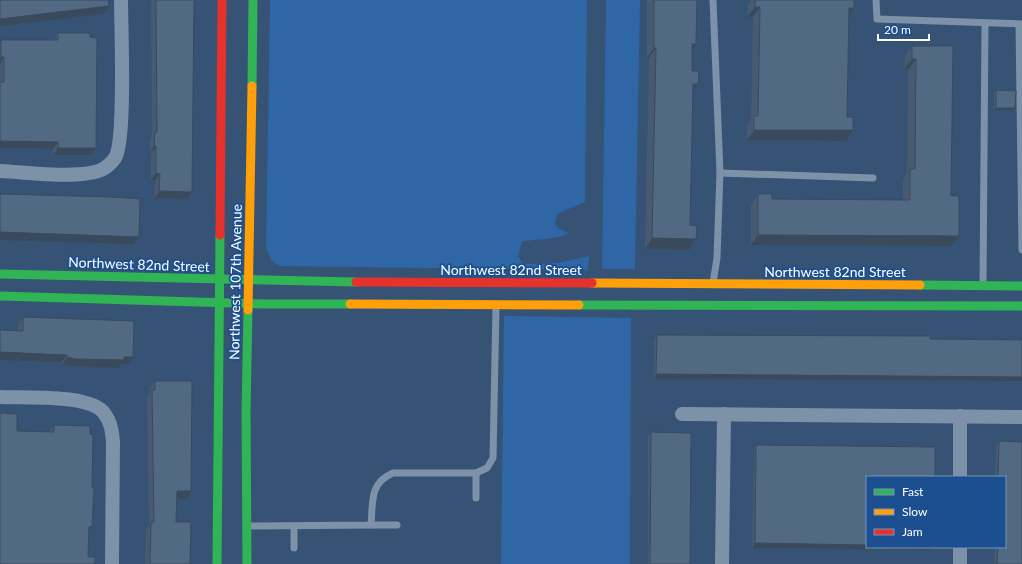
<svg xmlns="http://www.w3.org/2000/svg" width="1022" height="564" viewBox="0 0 1022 564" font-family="Lato,sans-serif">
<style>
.green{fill:#2f66a5}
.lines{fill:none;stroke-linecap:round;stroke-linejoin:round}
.lane{stroke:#7d92a8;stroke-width:7}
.street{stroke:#7d92a8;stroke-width:14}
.fast{stroke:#30b455;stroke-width:9}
.slow{stroke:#ff9f0a;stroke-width:9}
.jam{stroke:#e5322d;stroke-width:9}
.wall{fill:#475a72}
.shaded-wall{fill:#394a5c}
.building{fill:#526984;stroke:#394a5c}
.labels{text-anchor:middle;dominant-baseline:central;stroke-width:3.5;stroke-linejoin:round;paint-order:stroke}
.street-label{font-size:14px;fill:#fff;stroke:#1b4f8f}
</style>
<rect width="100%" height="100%" fill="#365274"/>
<!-- green -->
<g class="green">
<path d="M270,0H587L585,202L557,214L555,225L559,229L570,233C558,240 537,238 522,242L518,256L523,264L558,263L589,256L588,270L279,266L271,260L266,248Z"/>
<polygon points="606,0 640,0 635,269 602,269"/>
<polygon points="504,316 631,318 630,564 501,564"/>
</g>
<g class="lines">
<!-- lane -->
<g class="lane">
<polyline points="876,0 877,19 1022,24"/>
<polyline points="1019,24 1022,250"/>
<polyline points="720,173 873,178"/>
<polyline points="713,283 717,258 720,173 713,0"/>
<polyline points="983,285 985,23"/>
<polyline points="476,498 476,473"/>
<polyline points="371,525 397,525"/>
<path d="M248,526L371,525C373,503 369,483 393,473H476L487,468L493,458L496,306"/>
<polyline points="294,548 294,527"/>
</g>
<!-- street -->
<g class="street">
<path d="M0,171C26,172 82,180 103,169C107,167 112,162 115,158C126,141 121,27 121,0"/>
<path d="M0,397C24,398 90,394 104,413C111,422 112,431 113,442L112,564"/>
<polyline points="682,414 1022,417"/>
<polyline points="960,477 960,416"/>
<polyline points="722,564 724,414"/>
<polyline points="960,564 960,547"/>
</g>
<!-- fast -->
<g class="fast">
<polyline points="252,86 253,0"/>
<polyline points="0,274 356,282"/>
<polyline points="920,285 1022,286"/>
<polyline points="0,296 265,304 350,304"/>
<polyline points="579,305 1022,306"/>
<polyline points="217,564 220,235"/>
<polyline points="247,564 246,412 248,310"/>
</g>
<!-- slow -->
<g class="slow">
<polyline points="592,283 920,285"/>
<polyline points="350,304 579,305"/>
<polyline points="248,310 252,86"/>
</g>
<!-- jam -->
<g class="jam">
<polyline points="220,235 222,0"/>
<polyline points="356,282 592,283"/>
</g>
</g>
<!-- wall -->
<g class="wall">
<polygon points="151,0 194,0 187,199 155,198 155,181 151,180 151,153 150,153 150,139 152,136"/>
<polygon points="647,0 697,0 692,50 692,71 698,84 693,92 690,225 696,239 689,250 645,249 649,58 647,58"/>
<polygon points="751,0 854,0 849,16 847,117 853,130 846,141 747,140 747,126 751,120 753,17 747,17 748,4"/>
<polygon points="58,33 90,37 96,148 91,155 53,155 53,149 0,148 0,42 1,40 54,40"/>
<polygon points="912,46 953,46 951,196 959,236 951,246 751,245 751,205 758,194 772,199 903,200 903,179 907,174 908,70 904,69 905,56"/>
<polygon points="996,90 1013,110 994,110 994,93"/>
<polygon points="23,317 127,365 121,364 119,368 71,366 62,365 62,362 18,331 18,325"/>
<polygon points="657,335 1022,340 1022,381 654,379 654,339"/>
<polygon points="155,381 186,499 177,498 176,522 190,564 145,564 146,529 149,525 147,397 150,392 150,388"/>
<polygon points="54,425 90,434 92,488 92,527 89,532 88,557 0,564 17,431 49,432"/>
<polygon points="651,432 690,564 648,564 648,436"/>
<polygon points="999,441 1022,564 994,564 995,547 1005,547 1005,477 995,477 996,445"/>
<polygon points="756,445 932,550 752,548 754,449"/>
</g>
<!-- shaded-wall -->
<g class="shaded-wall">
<polygon points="109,6 103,14 0,26 0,19"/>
<polygon points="755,7 760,7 753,17 747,17"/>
<polygon points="849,8 854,8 847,18"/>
<polygon points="692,44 696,44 689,55"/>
<polygon points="654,48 656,48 649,58 647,58"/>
<polygon points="1,57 4,57 0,64 0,58"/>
<polygon points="912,59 916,59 908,70 904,69"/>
<polygon points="693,84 698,84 691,95"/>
<polygon points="996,108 1015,108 1013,110 994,110"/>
<polygon points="754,130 853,130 846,141 747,140"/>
<polygon points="0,141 58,142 53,149 0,148"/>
<polygon points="154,146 156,146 151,153 150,153"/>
<polygon points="58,148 96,148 91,155 53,155"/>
<polygon points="156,173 160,174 155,181 151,180"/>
<polygon points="159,191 192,192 187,199 155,198"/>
<polygon points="0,232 139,237 133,244 0,240"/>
<polygon points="758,235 959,236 951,246 751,245"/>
<polygon points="652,238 696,239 689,250 645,249"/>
<polygon points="0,352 67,355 62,362 0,360"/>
<polygon points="67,357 133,357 127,365 121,364 119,368 71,366 62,365"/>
<polygon points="656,374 1022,377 1022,381 654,379"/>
<polygon points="177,491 191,491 186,499 172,498"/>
<polygon points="89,527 92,527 87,535"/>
<polygon points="755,543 867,545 867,547 934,547 932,550 752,548"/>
</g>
<!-- building -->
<g class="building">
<polygon points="0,0 108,0 109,6 0,19"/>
<polygon points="156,0 194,0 192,192 159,191 160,174 156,173 156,146 154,146 155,132 157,132"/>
<polygon points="654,0 697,0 696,44 692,44 692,71 699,71 698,84 693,84 690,225 697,226 696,239 652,238 656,48 654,48"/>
<polygon points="755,0 854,0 854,8 849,8 847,117 853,117 853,130 754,130 754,116 758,116 760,7 755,7"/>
<polygon points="58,33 90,33 90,37 97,38 96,148 58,148 58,142 0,141 0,82 4,82 4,57 1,57 1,40 58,40"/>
<polygon points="912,46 953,46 951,196 959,196 959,236 758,235 758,194 772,194 772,199 910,200 910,169 915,169 916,59 912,59"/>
<polygon points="996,90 1016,91 1015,108 996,108"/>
<polygon points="0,194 112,197 140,199 139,237 0,232"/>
<polygon points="23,317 134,321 133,357 124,357 124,360 76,359 67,357 67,355 0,352 0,330 23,331"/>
<polygon points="657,335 930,336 930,339 1022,340 1022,377 656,374"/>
<polygon points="155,381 192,381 191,491 177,491 176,522 191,522 190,564 150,564 151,522 154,522 152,390 155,390"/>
<polygon points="0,413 17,414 17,431 54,432 54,425 90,426 90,434 93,435 92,488 94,488 92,527 89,527 88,557 95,557 95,564 0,564"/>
<polygon points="651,432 691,433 690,564 650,564"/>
<polygon points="999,441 1022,442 1022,564 997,564 998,547 1005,547 1005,477 998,477"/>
<polygon points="756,445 935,447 935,477 867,477 867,545 755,543"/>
</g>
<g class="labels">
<!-- street labels -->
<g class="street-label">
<text transform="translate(139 264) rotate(2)">Northwest 82nd Street</text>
<text x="511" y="269">Northwest 82nd Street</text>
<text x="835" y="271">Northwest 82nd Street</text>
<text transform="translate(235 282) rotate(-89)">Northwest 107th Avenue</text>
</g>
</g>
<!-- legend -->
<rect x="866" y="476" width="140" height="72" fill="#1b4f8f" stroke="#7695bc"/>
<rect x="874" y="489" width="20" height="6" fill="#30b455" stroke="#7695bc"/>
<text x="902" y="496" font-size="12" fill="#ffffff">Fast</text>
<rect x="874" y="509" width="20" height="6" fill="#ff9f0a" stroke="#7695bc"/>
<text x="902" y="516" font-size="12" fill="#ffffff">Slow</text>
<rect x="874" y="529" width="20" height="6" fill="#e5322d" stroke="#7695bc"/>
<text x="902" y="536" font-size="12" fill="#ffffff">Jam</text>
<!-- scale -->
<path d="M878 34v6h51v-6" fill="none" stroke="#ffffff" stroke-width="2"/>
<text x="884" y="34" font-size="12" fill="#ffffff" stroke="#1b4f8f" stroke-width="3" paint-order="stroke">20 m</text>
</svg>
